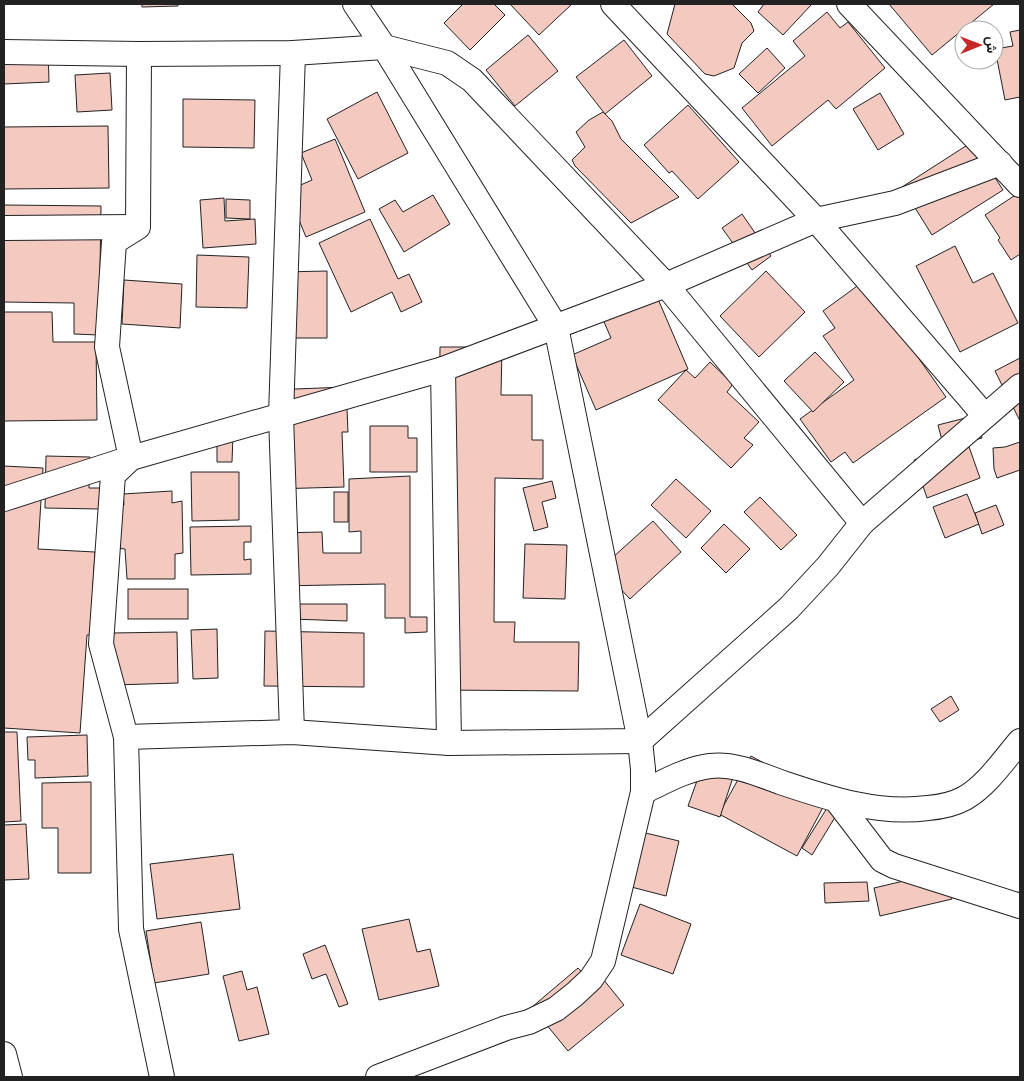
<svg xmlns="http://www.w3.org/2000/svg" width="1024" height="1081" viewBox="0 0 1024 1081" font-family="Quicksand,Vazirmatn,sans-serif">
<style>
.building{fill:#f3c9c0;stroke:#222}
.lines{fill:none;stroke-linecap:round;stroke-linejoin:round}
.minor-casing{stroke:#222;stroke-width:26}
.minor{stroke:#fff;stroke-width:24}
</style>
<rect width="100%" height="100%" fill="#fff"/>
<!-- building -->
<g class="building">
<polygon points="142,4 178,4 178,6 142,7"/>
<polygon points="463,4 494,4 505,15 470,50 444,23"/>
<polygon points="510,4 572,4 539,35"/>
<polygon points="675,4 732,4 751,23 754,31 742,43 734,68 714,76 705,74 667,34"/>
<polygon points="764,4 812,4 783,35 758,12"/>
<polygon points="889,4 994,4 932,55"/>
<polygon points="827,12 840,28 848,22 885,68 836,109 828,100 772,146 742,108 805,56 793,41"/>
<polygon points="1020,30 1020,97 1005,100 995,49 1013,46 1010,32"/>
<polygon points="528,35 558,71 515,106 486,70"/>
<polygon points="624,40 652,76 605,114 576,77"/>
<polygon points="48,46 49,82 4,84 4,47"/>
<polygon points="767,48 785,68 758,93 739,74"/>
<polygon points="110,73 112,110 77,112 75,75"/>
<polygon points="377,92 408,153 358,179 327,119"/>
<polygon points="880,93 904,134 878,150 853,109"/>
<polygon points="183,99 255,100 254,148 183,147"/>
<polygon points="688,105 739,162 698,199 672,171 669,173 644,145"/>
<polygon points="603,112 612,121 621,139 679,197 631,223 575,166 572,160 585,147 576,132 589,120"/>
<polygon points="108,126 109,188 4,189 4,127"/>
<polygon points="335,139 365,212 306,237 287,191 312,180 301,153"/>
<polygon points="972,142 1003,190 932,235 902,187"/>
<polygon points="1017,194 1020,199 1020,254 1011,260 998,240 1000,238 985,215"/>
<polygon points="433,195 450,224 404,252 379,209 395,200 403,212"/>
<polygon points="224,198 225,221 255,219 256,244 203,248 200,200"/>
<polygon points="226,199 250,200 250,219 226,218"/>
<polygon points="4,205 101,206 99,335 74,334 74,303 4,302"/>
<polygon points="742,214 771,256 752,270 722,228"/>
<polygon points="370,219 398,279 409,274 422,302 401,312 392,292 351,312 319,243"/>
<polygon points="955,246 973,283 993,273 1018,323 960,352 916,266"/>
<polygon points="197,255 249,257 247,308 196,307"/>
<polygon points="327,271 327,338 281,338 281,272"/>
<polygon points="766,271 805,312 759,357 720,316"/>
<polygon points="124,280 182,284 180,328 122,324"/>
<polygon points="864,281 946,397 853,463 845,452 831,462 800,419 854,380 823,336 835,328 823,311"/>
<polygon points="655,292 688,369 596,410 572,355 611,338 601,315"/>
<polygon points="4,312 52,312 53,342 96,342 97,420 4,421"/>
<polygon points="440,347 502,347 501,395 532,395 532,440 543,440 543,479 495,478 494,622 515,622 514,642 579,642 578,691 436,690"/>
<polygon points="815,352 844,382 813,412 784,381"/>
<polygon points="1020,358 1020,421 995,371"/>
<polygon points="710,362 733,384 727,392 759,422 744,438 753,445 731,468 658,400 686,370 695,378"/>
<polygon points="346,387 348,432 342,432 344,487 273,489 270,390"/>
<polygon points="977,415 982,438 944,448 938,425"/>
<polygon points="370,426 408,426 408,438 417,438 417,472 370,472"/>
<polygon points="217,435 233,435 232,462 217,462"/>
<polygon points="967,441 980,478 927,498 914,460"/>
<polygon points="1020,442 1020,470 997,478 994,469 993,448 1005,447"/>
<polygon points="46,456 90,457 89,488 100,488 99,509 45,508"/>
<polygon points="4,466 43,468 38,549 95,552 90,635 87,635 80,733 4,728"/>
<polygon points="191,472 239,472 239,520 192,521"/>
<polygon points="410,476 410,617 427,617 427,632 405,633 405,618 385,618 385,584 277,586 276,533 322,532 323,553 361,553 361,531 349,532 349,479"/>
<polygon points="676,479 711,511 686,538 651,505"/>
<polygon points="552,481 556,498 542,502 548,527 534,531 523,488"/>
<polygon points="172,491 172,503 182,501 183,553 175,554 175,579 127,579 125,549 116,548 116,506 124,505 123,494"/>
<rect x="334" y="492" width="14" height="30"/>
<polygon points="967,494 979,524 945,538 933,507"/>
<polygon points="760,497 797,535 781,550 744,512"/>
<polygon points="996,505 1004,525 982,534 975,513"/>
<polygon points="653,521 681,552 630,599 601,568"/>
<polygon points="724,524 750,549 726,573 701,548"/>
<polygon points="251,526 251,542 244,542 244,560 251,559 251,574 191,575 190,527"/>
<polygon points="525,544 567,545 565,599 523,598"/>
<rect x="128" y="589" width="60" height="30"/>
<polygon points="292,604 347,604 347,621 292,619"/>
<polygon points="217,629 218,678 193,679 191,630"/>
<polygon points="265,631 364,633 364,687 264,686"/>
<polygon points="177,632 178,683 114,685 112,633"/>
<polygon points="951,696 959,710 940,722 931,709"/>
<polygon points="4,732 17,732 21,821 4,822"/>
<polygon points="87,735 88,776 35,778 35,760 28,760 27,737"/>
<polygon points="751,756 828,798 797,856 719,814"/>
<polygon points="704,761 735,771 720,817 688,806"/>
<polygon points="91,782 91,873 58,873 58,828 42,828 42,783"/>
<polygon points="827,808 837,814 812,855 802,848"/>
<polygon points="26,824 29,879 4,880 4,825"/>
<polygon points="629,829 679,841 666,896 616,883"/>
<polygon points="233,854 240,909 157,919 150,864"/>
<polygon points="946,871 952,899 880,916 874,888"/>
<polygon points="867,882 869,901 825,903 824,883"/>
<polygon points="640,904 691,924 673,974 621,955"/>
<polygon points="409,919 417,952 430,949 439,986 379,1000 362,929"/>
<polygon points="201,922 209,974 154,983 146,931"/>
<polygon points="325,945 348,1004 339,1007 326,974 312,979 303,954"/>
<polygon points="578,968 586,977 595,969 624,1005 568,1051 532,1007"/>
<polygon points="242,971 247,990 257,987 269,1034 239,1041 223,976"/>
</g>
<g class="lines">
<!-- minor casing -->
<g class="minor-casing">
<g id="minor">
<polyline points="355,4 384,47 556,327 640,741 643,769 643,792 603,961 591,979 575,994 556,1009 529,1022 506,1028 378,1077"/>
<polyline points="613,4 816,220 985,416"/>
<polyline points="849,4 1020,185"/>
<polyline points="4,52 139,54 293,53 384,47 447,63 472,80 666,285 862,523 828,566 789,608 640,741 449,743 292,732 126,737"/>
<polyline points="139,54 138,227 114,242 107,347 131,458 113,475 101,644 126,737 131,929 162,1077"/>
<polyline points="4,228 136,227"/>
<polyline points="443,369 449,743"/>
<polyline points="4,499 131,458 443,369 666,285 816,220 895,203 1000,163"/>
<polyline points="862,523 1020,386"/>
<polyline points="292,732 281,416 293,53"/>
<path d="M643,792C664,782 686,769 710,766C734,763 758,774 780,782C828,798 877,815 928,808C940,807 954,804 965,798C987,785 1003,761 1020,741"/>
<polyline points="837,801 882,860 894,866 1020,906"/>
<polyline points="4,1054 10,1077"/>
</g>
</g>
<!-- minor -->
<use href="#minor" class="minor"/>
</g>
<!-- border -->
<rect width="1024" height="1081" fill="none" stroke="#222222" stroke-width="10"/>
<!-- north arrow -->
<g transform="translate(979 45) rotate(89)"><circle r="24" fill="#ffffff" stroke="#a7a7a7"/>
<path d="M0-4L9 19L0 12L-9 19Z" fill="#c62828"/>
<text y="-8" font-size="14" font-weight="bold" text-anchor="middle" fill="#222222">ش</text>
</g>
</svg>
